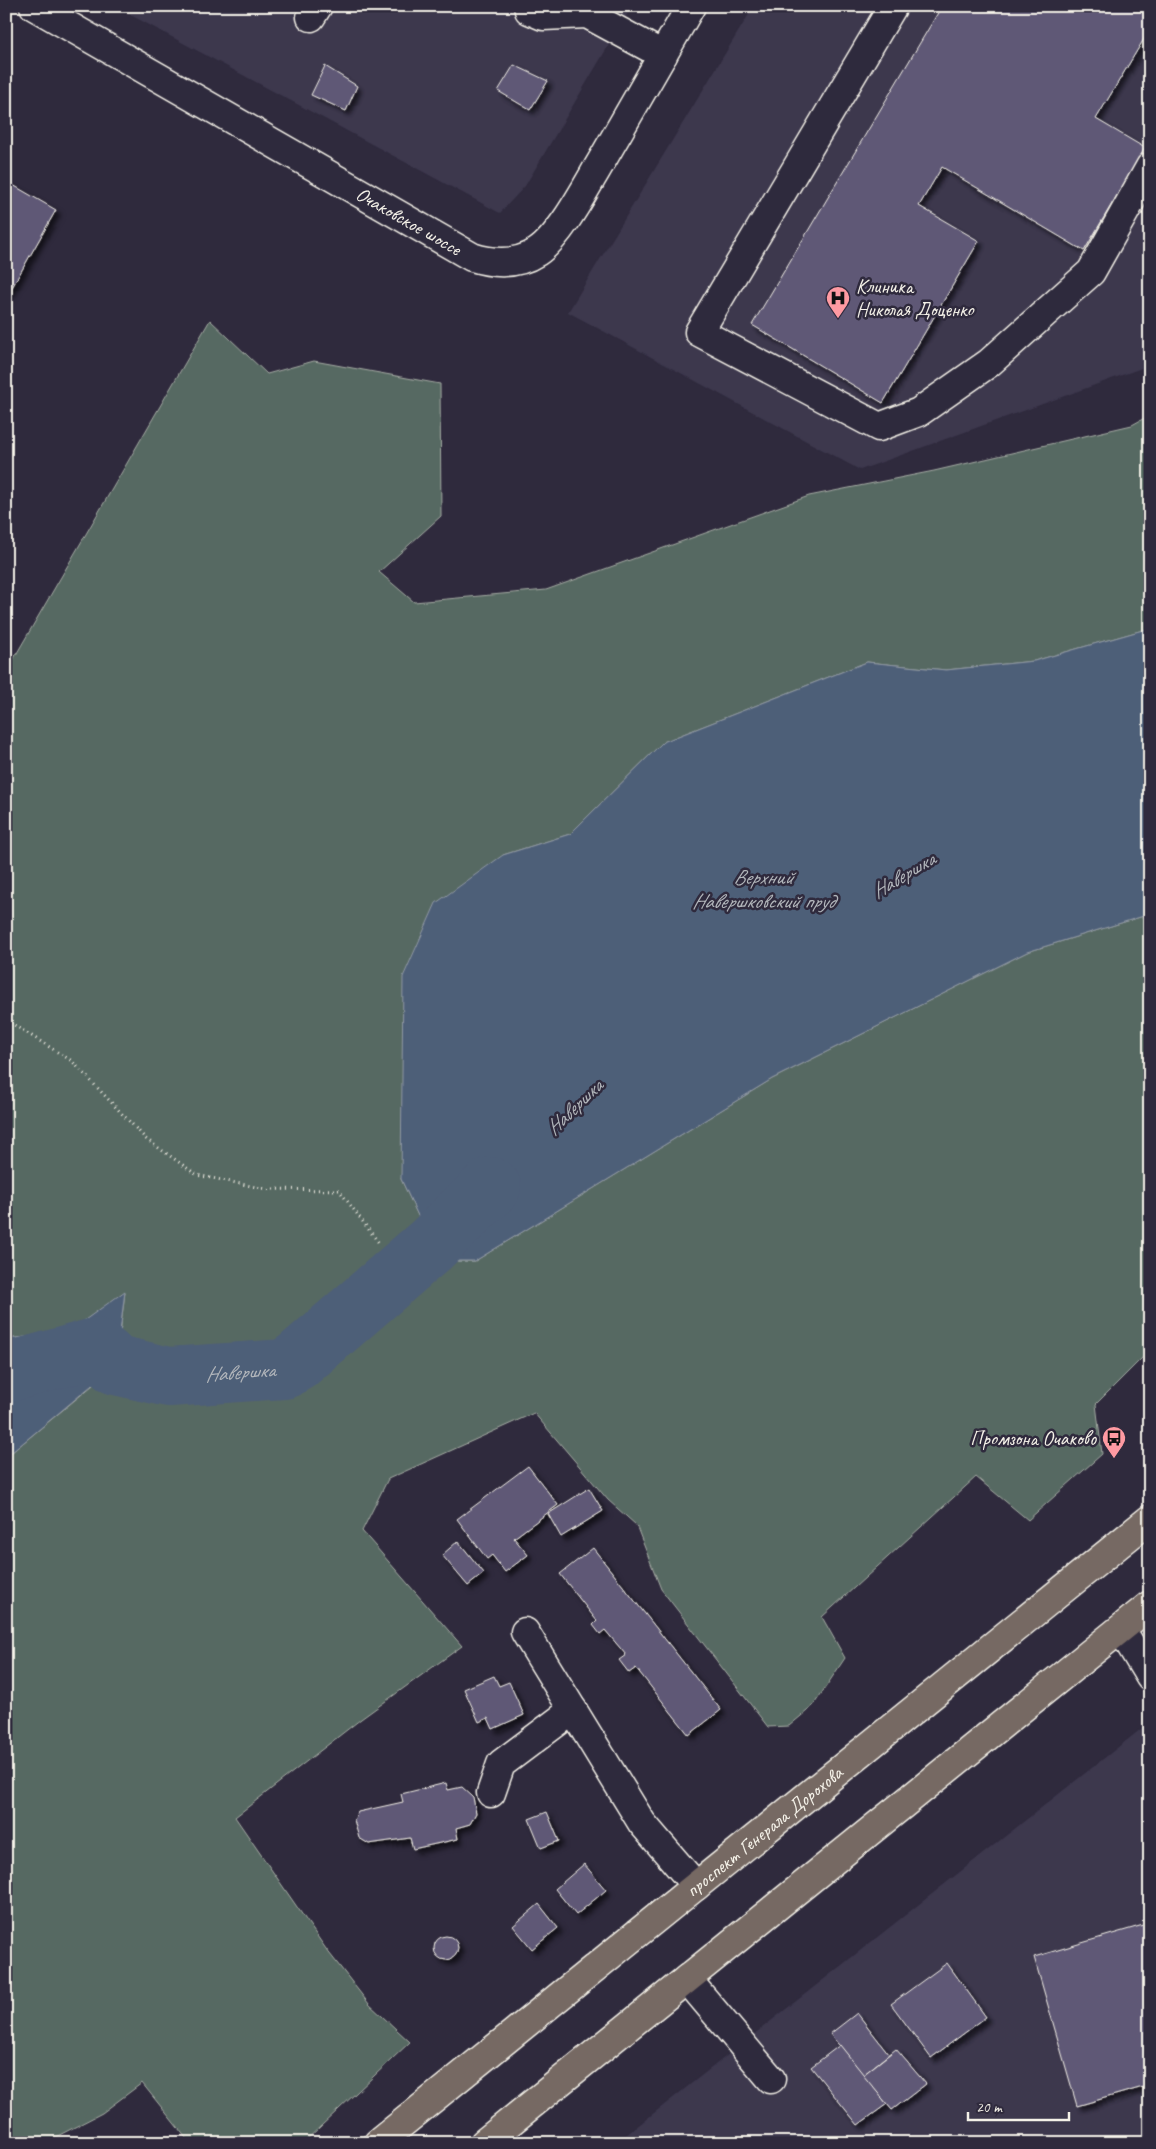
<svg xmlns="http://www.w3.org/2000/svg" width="1156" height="2149" viewBox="0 0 1156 2149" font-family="Caveat,sans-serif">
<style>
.built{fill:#3d384e}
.green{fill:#576962;stroke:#a6ada5}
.water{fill:#4e5e78;stroke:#9099a5}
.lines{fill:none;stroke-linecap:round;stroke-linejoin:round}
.river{stroke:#4e5e78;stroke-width:60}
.building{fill:#5f5876;stroke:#f4f1e8;filter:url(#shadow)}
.minor-casing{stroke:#f4f1e8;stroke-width:31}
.major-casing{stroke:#f4f1e8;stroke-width:31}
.path{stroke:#f4f1e8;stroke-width:3;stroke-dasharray:1 4;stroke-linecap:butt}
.minor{stroke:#2f2a3d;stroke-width:28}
.major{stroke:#766964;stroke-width:28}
.labels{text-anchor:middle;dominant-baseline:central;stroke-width:5;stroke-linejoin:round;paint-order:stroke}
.street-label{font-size:20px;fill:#f4f1e8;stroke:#2f2a3d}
.poi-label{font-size:20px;fill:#f4f1e8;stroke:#2f2a3d;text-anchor:start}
.water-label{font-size:21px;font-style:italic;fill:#b2b6bb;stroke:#2f2a3d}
</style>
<defs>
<filter id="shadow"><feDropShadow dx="4.5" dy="4.5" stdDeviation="2.5" flood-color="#0009"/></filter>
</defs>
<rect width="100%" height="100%" fill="#2f2a3d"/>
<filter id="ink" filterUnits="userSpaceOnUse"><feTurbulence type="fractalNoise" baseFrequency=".02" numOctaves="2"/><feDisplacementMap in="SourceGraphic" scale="10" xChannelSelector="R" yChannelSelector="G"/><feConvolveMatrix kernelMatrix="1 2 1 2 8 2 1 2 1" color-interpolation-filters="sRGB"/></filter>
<g filter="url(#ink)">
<!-- built -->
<g class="built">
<polygon points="114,6 632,6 525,186 500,213"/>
<polygon points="754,6 1150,6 1150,365 860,470 568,312"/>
<polygon points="1150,1722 1150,2143 616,2143 1017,1827"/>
</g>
<!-- green -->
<polygon class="green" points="210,320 267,374 314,361 440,384 441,516 379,572 414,602 546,590 809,496 934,471 1132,425 1150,415 1150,628 1034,661 946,670 867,662 663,742 570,834 503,855 401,1179 439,1261 475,1261 772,1079 1027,952 1150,914 1150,1350 1096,1404 1102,1454 1028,1520 976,1477 822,1617 845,1658 813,1706 789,1726 768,1727 661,1589 636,1525 608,1500 534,1413 388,1479 362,1531 462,1646 361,1719 235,1817 326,1949 369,2004 410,2042 303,2143 190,2143 142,2083 102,2113 44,2143 6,2143 6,1457 116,1366 125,1292 67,1333 6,1339 6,672"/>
<!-- water -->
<g class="water">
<polygon points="1150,628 1150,914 1027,952 772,1079 475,1261 439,1261 401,1179 403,977 436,903 503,855 570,834 663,742 867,662 946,670 1034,661"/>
<polygon points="125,1291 116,1365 6,1457 6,1339 67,1333"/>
</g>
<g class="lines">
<!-- river -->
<path class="river" id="s1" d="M6,1373L95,1348L116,1365L169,1377L284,1369L296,1362L431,1245L491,1187"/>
</g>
<!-- building -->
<g class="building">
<polygon points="942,6 1150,6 1150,29 1096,119 1145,148 1084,251 942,167 919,206 979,241 883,403 752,325"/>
<polygon points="514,65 548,81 530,110 498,91"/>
<polygon points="325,66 357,86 346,111 311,95"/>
<polygon points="6,181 56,210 6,298"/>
<polygon points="528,1466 558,1505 514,1538 528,1555 505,1572 492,1555 487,1559 457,1519"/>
<polygon points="589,1488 603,1511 561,1537 548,1514"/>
<polygon points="458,1541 484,1573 468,1586 442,1555"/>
<polygon points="593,1548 721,1710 689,1735 636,1668 629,1673 619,1660 626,1655 605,1630 600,1634 593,1625 597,1621 560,1574"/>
<polygon points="494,1676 499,1686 509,1682 524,1715 493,1729 488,1718 479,1722 464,1689"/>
<polygon points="446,1783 448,1790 462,1787 473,1797 476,1813 470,1824 456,1828 458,1839 413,1849 410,1838 369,1844 359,1838 354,1820 358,1812 403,1802 401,1794"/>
<polygon points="547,1812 559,1841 541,1848 529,1819"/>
<polygon points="584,1864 606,1890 576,1915 555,1889"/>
<polygon points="539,1904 558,1928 532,1949 513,1926"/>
<polygon points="1150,1923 1150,2085 1077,2106 1034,1957"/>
<circle cx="446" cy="1948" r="12"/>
<polygon points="947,1963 986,2017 931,2058 891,2004"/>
<polygon points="857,2013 889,2054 863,2075 830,2034"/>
<polygon points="840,2045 887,2104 858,2125 811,2067"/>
<polygon points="896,2049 926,2084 892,2110 863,2075"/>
</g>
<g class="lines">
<!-- minor casing -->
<g class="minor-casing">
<g id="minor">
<path id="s2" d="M34,6L472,257C494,264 517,265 537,252C561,236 586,187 601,162C631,110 661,58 691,6"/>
<polyline points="528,6 529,10 543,16 587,14 663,55"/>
<polyline points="893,6 699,332 879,427 919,412 989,363 1091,272 1150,167"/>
<polyline points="311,17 318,6"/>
<polyline points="1121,1629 1150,1677"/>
<polyline points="525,1632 642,1823 696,1886"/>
<polyline points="491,1793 501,1764 573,1710"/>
<polyline points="687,1979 771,2079"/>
</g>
</g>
<!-- major casing -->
<g class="major-casing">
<g id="major">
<path id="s3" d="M378,2143L1150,1519"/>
<polyline points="484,2143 1150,1605"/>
</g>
</g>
<!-- path -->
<polyline class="path" points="6,1020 72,1061 146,1139 197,1175 266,1189 339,1190 379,1243"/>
<!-- minor -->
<use href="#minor" class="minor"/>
<!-- major -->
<use href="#major" class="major"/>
</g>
</g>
<!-- icons -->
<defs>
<g id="hospital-pin" transform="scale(1.25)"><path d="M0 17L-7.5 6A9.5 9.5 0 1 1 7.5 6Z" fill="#ff9aa2" stroke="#2f2a3d"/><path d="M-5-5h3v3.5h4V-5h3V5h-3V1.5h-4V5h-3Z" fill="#111"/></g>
<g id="bus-pin" transform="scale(1.25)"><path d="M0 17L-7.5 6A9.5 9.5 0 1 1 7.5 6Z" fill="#ff9aa2" stroke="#2f2a3d"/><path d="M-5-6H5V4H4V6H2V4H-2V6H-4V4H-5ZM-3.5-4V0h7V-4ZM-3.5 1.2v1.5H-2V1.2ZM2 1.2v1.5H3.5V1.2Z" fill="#111"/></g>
</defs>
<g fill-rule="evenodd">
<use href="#hospital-pin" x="838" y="298"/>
<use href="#bus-pin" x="1114" y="1438"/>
</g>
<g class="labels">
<!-- street labels -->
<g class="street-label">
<text stroke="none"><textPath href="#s2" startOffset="432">Очаковское шоссе</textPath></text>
<text stroke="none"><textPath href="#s3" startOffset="496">проспект Генерала Дорохова</textPath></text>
</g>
<!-- poi labels -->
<g class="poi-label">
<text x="856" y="286">Клиника<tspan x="856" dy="23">Николая Доценко</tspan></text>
<text x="1096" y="1438" text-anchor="end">Промзона Очаково</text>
</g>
<!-- water labels -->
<g class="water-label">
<text transform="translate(903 875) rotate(-31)">Навершка</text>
<text x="763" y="877">Верхний<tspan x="763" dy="24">Навершковский пруд</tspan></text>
<text transform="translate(574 1107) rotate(-44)">Навершка</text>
<text stroke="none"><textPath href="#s1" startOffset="245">Навершка</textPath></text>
</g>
</g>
<!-- margin -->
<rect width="1156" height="2149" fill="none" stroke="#2f2a3d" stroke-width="25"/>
<rect x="12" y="12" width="1131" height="2124" fill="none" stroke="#f4f1e8" stroke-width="2" filter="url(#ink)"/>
<!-- scale -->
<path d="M968 2112v8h101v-8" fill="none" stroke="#f4f1e8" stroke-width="2.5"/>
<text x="976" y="2112" font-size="15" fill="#f4f1e8" stroke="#2f2a3d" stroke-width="4" paint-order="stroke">20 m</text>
</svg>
